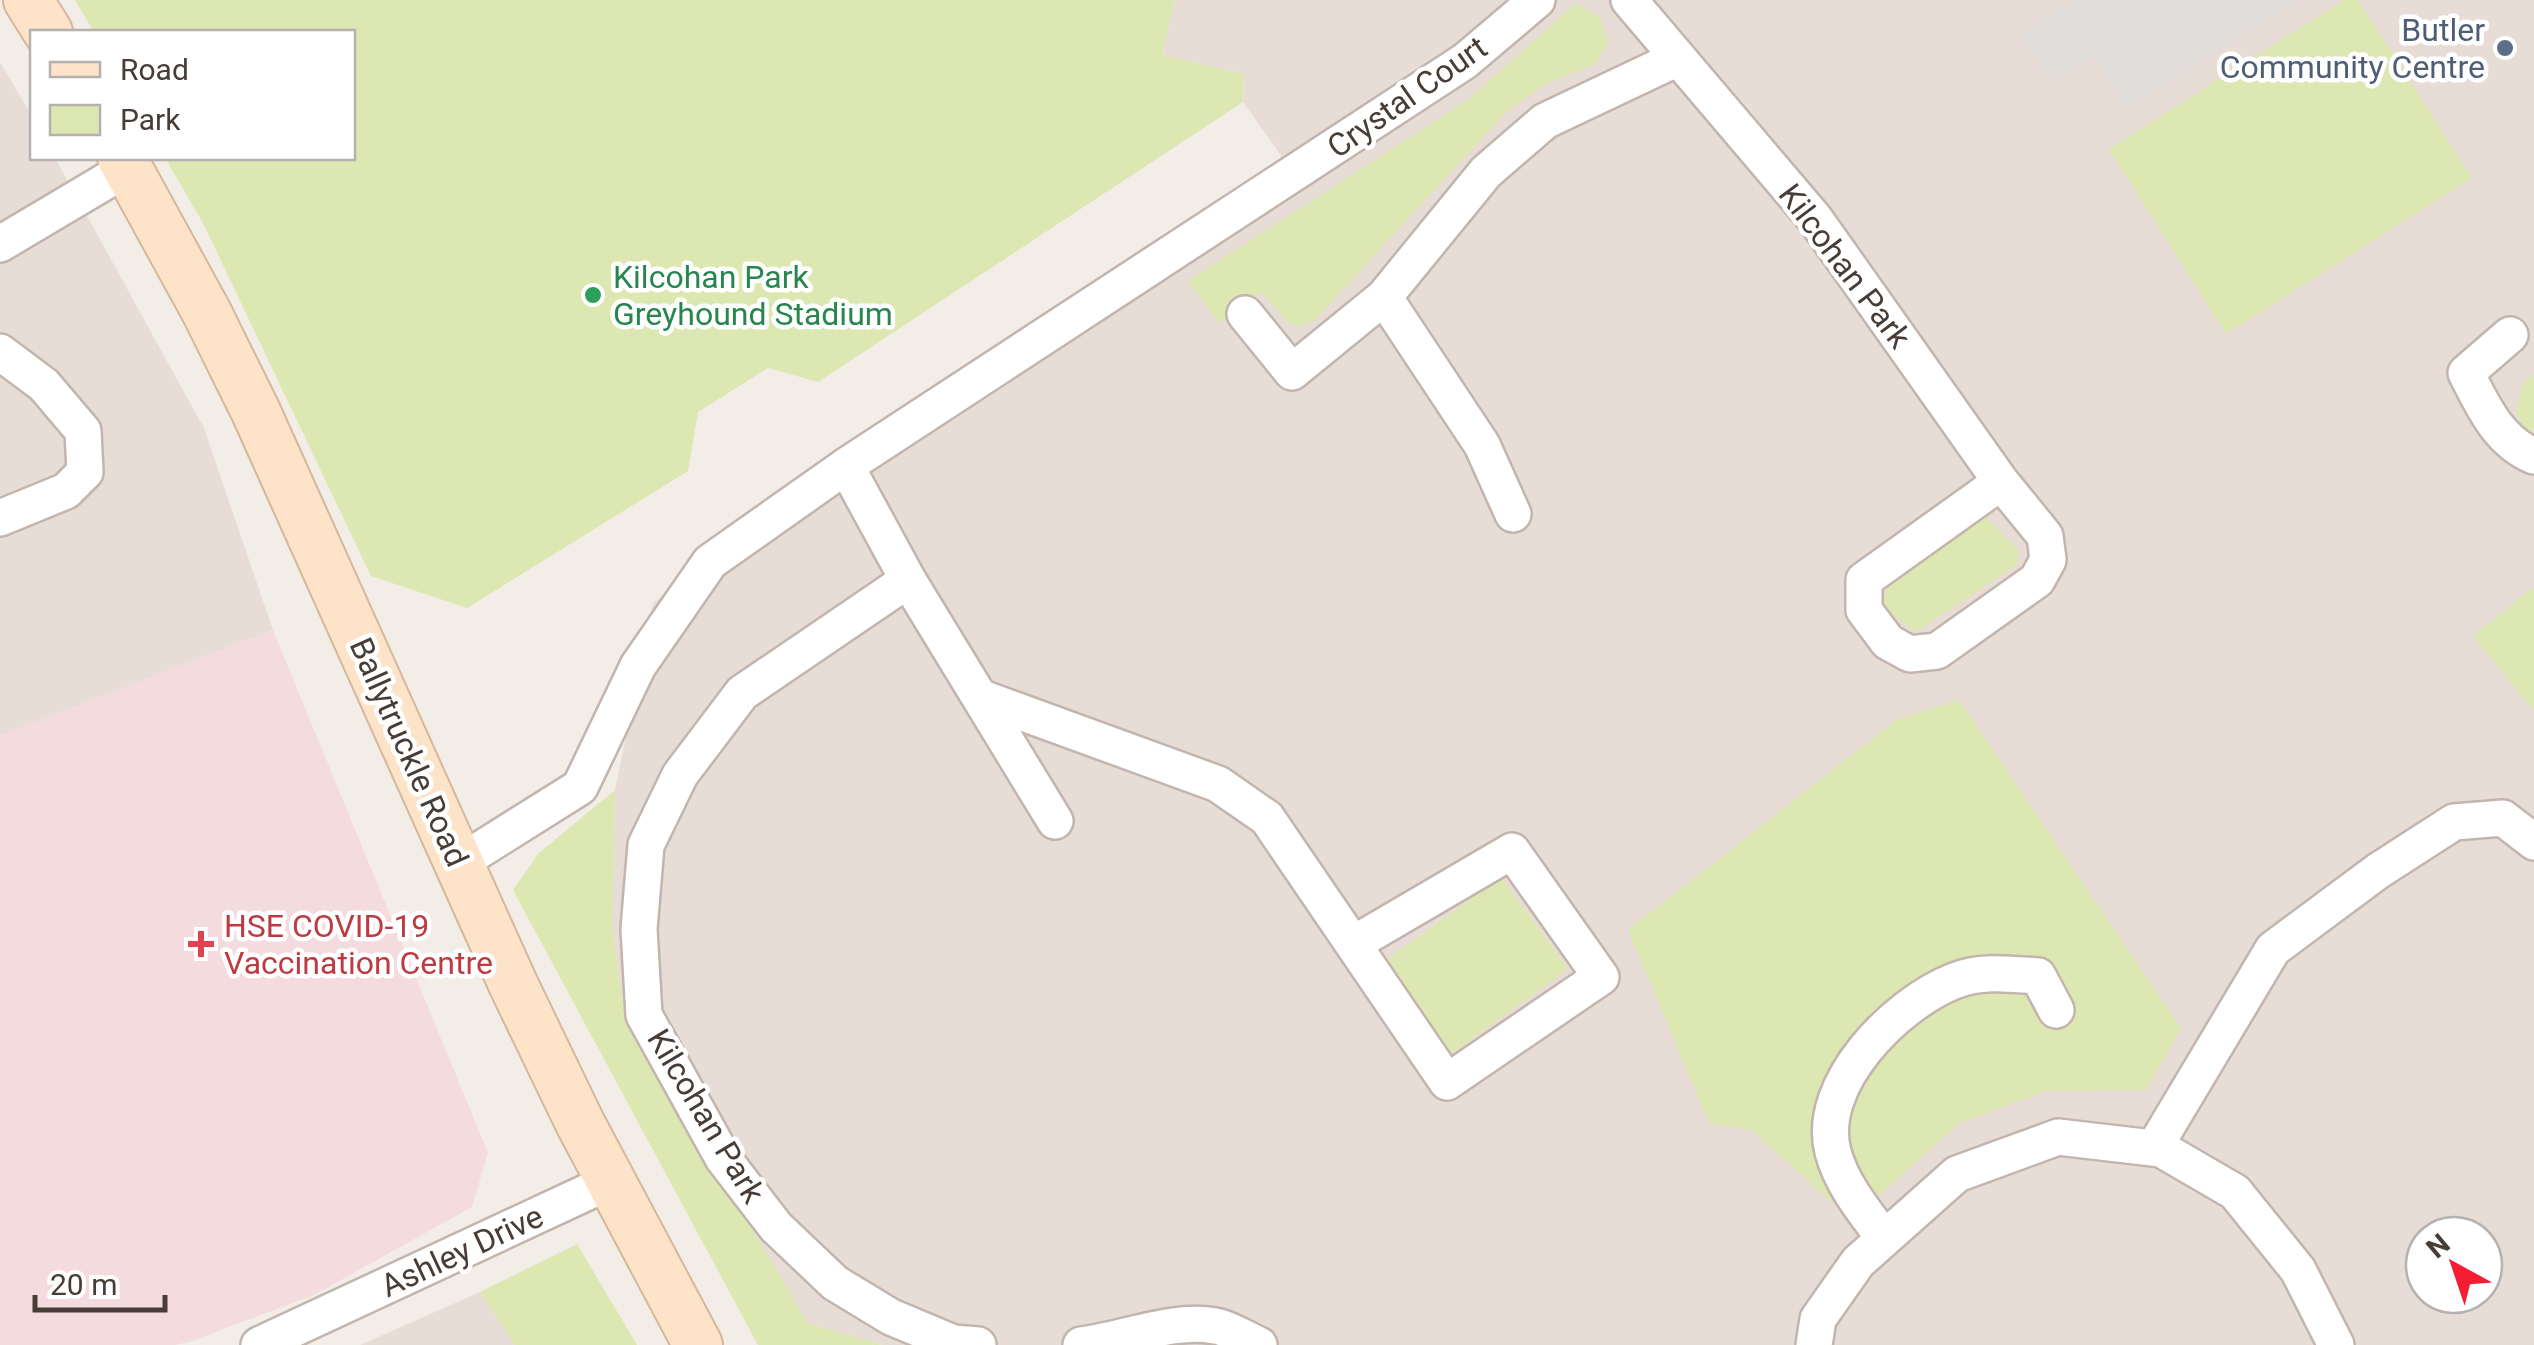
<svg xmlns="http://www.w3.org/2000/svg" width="2534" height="1345" viewBox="0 0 2534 1345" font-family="Roboto,sans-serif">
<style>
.residential{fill:#e7ddd6;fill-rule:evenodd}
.medical{fill:#f4dbde}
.green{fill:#dce7b1}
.parking{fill:#e2dedc}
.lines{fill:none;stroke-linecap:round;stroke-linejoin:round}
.street-casing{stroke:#c2b5ad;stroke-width:40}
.secondary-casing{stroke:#d5b79b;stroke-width:52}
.street{stroke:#fff;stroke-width:35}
.secondary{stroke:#fde3c8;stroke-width:48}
.service-dot{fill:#5c6f8a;stroke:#fff;stroke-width:4}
.leisure-dot{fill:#2e9e5b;stroke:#fff;stroke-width:4}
.health-dot{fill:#e0444e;stroke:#fff;stroke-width:4}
.labels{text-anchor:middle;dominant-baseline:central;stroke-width:9;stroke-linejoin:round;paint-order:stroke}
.service-label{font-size:32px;fill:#4e5e75;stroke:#fff;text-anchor:end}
.street-label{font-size:32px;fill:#473c36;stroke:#fff}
.leisure-label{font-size:32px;fill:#27864d;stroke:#fff;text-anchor:start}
.health-label{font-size:32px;fill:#be3a42;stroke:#fff;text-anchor:start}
</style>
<rect width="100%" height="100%" fill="#f3ede8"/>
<!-- residential -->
<g class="residential">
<path d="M1175,0H2534V1345H882L808,1323L625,1016L612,929L615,790L653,603L1284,160L1243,102L1244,74L1162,55ZM2424,1235H2484V1295H2424Z"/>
<polygon points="0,62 32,116 32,158 55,158 204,428 273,630 0,736"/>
<polygon points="480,1292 515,1345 360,1345"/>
</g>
<!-- medical -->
<polygon class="medical" points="273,630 488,1153 472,1207 314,1295 192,1341 175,1345 0,1345 0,736"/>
<!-- green -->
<g class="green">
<polygon points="75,0 1175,0 1162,55 1244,74 1243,102 818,382 768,368 698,412 688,471 467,608 371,576 203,223 165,158 352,158 352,32 94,32"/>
<polygon points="2344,0 2358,0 2472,178 2226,334 2109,149"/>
<polygon points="1576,3 1600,17 1608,42 1596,64 1547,83 1506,112 1314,321 1298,326 1286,321 1262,291 1220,324 1188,281 1469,99"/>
<polygon points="2534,373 2534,431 2523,426 2516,410 2523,385"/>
<polygon points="1983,514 2019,550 2017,565 1916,632 1883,607 1887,588 1896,575"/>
<polygon points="2534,587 2534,711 2473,636"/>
<polygon points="1959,700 2181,1028 2146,1090 2046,1091 1959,1123 1852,1220 1751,1130 1709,1123 1628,930 1898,719"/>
<polygon points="615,790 612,929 625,1016 808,1323 882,1345 758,1345 513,890 539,853"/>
<polygon points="1501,877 1568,969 1451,1054 1382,963"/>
<polygon points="577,1244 637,1345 515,1345 480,1292"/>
</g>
<!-- parking -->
<polygon class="parking" points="2076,0 2298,0 2126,108 2094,57 2053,82 2022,34"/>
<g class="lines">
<!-- street casing -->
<g class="street-casing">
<g id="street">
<polyline points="1629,0 1815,219 2001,482 2045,536 2048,560 2037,580 1937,651 1910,654 1888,642 1864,610 1864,580 2001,482"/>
<polyline points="0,244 128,168"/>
<polyline points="1384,297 1482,445 1513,514"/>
<polyline points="1245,314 1292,372 1384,297 1486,172 1545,121 1678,58"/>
<path d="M2510,335L2466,373C2483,406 2498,441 2534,456"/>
<polyline points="0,352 44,385 83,431 85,472 66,491 0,518"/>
<polyline points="846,466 908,580 1055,821"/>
<polyline points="908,580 742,693 680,775 646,845 639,929 644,1015 723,1158 776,1227 835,1283 891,1317 953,1343 978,1345"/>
<polyline points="982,698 1218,784 1267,818 1447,1082 1601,977 1512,851 1353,944"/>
<polyline points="459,863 580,787 638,666 710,562 846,466 1465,61 1537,0"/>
<polyline points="2154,1148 2273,949 2378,871 2454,822 2503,818 2534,842"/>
<path d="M1884,1238C1864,1211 1842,1185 1833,1152C1815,1084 1896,1004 1954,981C1981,970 2010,974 2038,976L2056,1010"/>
<polyline points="259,1345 609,1182"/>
<path d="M1081,1345C1124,1340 1173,1318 1215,1326C1229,1328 1245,1339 1259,1345"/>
<polyline points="1814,1345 1818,1319 1858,1262 1957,1174 2058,1137 2161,1149 2235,1192 2298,1270 2336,1345"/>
</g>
</g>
<!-- secondary casing -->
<g class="secondary-casing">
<g id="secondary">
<polyline points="28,0 48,32"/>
<polyline points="122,158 207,313 256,412 513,984 580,1123 698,1345"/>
</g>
</g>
<!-- street -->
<use href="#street" class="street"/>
<!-- secondary -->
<use href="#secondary" class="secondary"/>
</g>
<!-- markers -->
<circle class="service-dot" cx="2505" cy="48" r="10"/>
<circle class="leisure-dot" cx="593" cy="295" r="10"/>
<path class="health-dot" d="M196 929h10v10h10v10h-10v10h-10v-10h-10v-10h10z"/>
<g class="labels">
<!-- service labels -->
<g class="service-label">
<text x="2485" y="30">Butler<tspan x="2485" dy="37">Community Centre</tspan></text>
</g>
<!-- street labels -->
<g class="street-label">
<text transform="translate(1407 97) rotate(-35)">Crystal Court</text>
<text transform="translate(1845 266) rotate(53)">Kilcohan Park</text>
<text transform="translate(409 752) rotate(66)">Ballytruckle Road</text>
<text transform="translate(706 1116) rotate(59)">Kilcohan Park</text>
<text transform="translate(462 1251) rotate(-25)">Ashley Drive</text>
</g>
<!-- leisure labels -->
<g class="leisure-label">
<text x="613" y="277">Kilcohan Park<tspan x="613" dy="37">Greyhound Stadium</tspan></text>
</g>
<!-- health labels -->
<g class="health-label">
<text x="224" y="926">HSE COVID-19<tspan x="224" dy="37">Vaccination Centre</tspan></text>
</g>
</g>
<!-- legend -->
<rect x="30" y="30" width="325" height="130" fill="#ffffff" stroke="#b5b1af" stroke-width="2.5"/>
<rect x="50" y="62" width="50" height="15" fill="#fde3c8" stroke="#b5b1af" stroke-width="2.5"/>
<text x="120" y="80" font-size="30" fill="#473c36">Road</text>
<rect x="50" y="105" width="50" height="30" fill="#dce7b1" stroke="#b5b1af" stroke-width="2.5"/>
<text x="120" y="130" font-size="30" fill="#473c36">Park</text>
<!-- north arrow -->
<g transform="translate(2454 1265) rotate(320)"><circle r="48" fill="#ffffff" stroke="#b5b1af" stroke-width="2.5"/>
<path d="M0-8L18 38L0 25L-18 38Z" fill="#f51d33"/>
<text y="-15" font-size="28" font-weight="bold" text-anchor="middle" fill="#473c36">N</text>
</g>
<!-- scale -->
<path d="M35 1295v15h130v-15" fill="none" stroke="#473c36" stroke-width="5"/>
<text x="50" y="1295" font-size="30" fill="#473c36" stroke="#ffffff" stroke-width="8" paint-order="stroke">20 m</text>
</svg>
